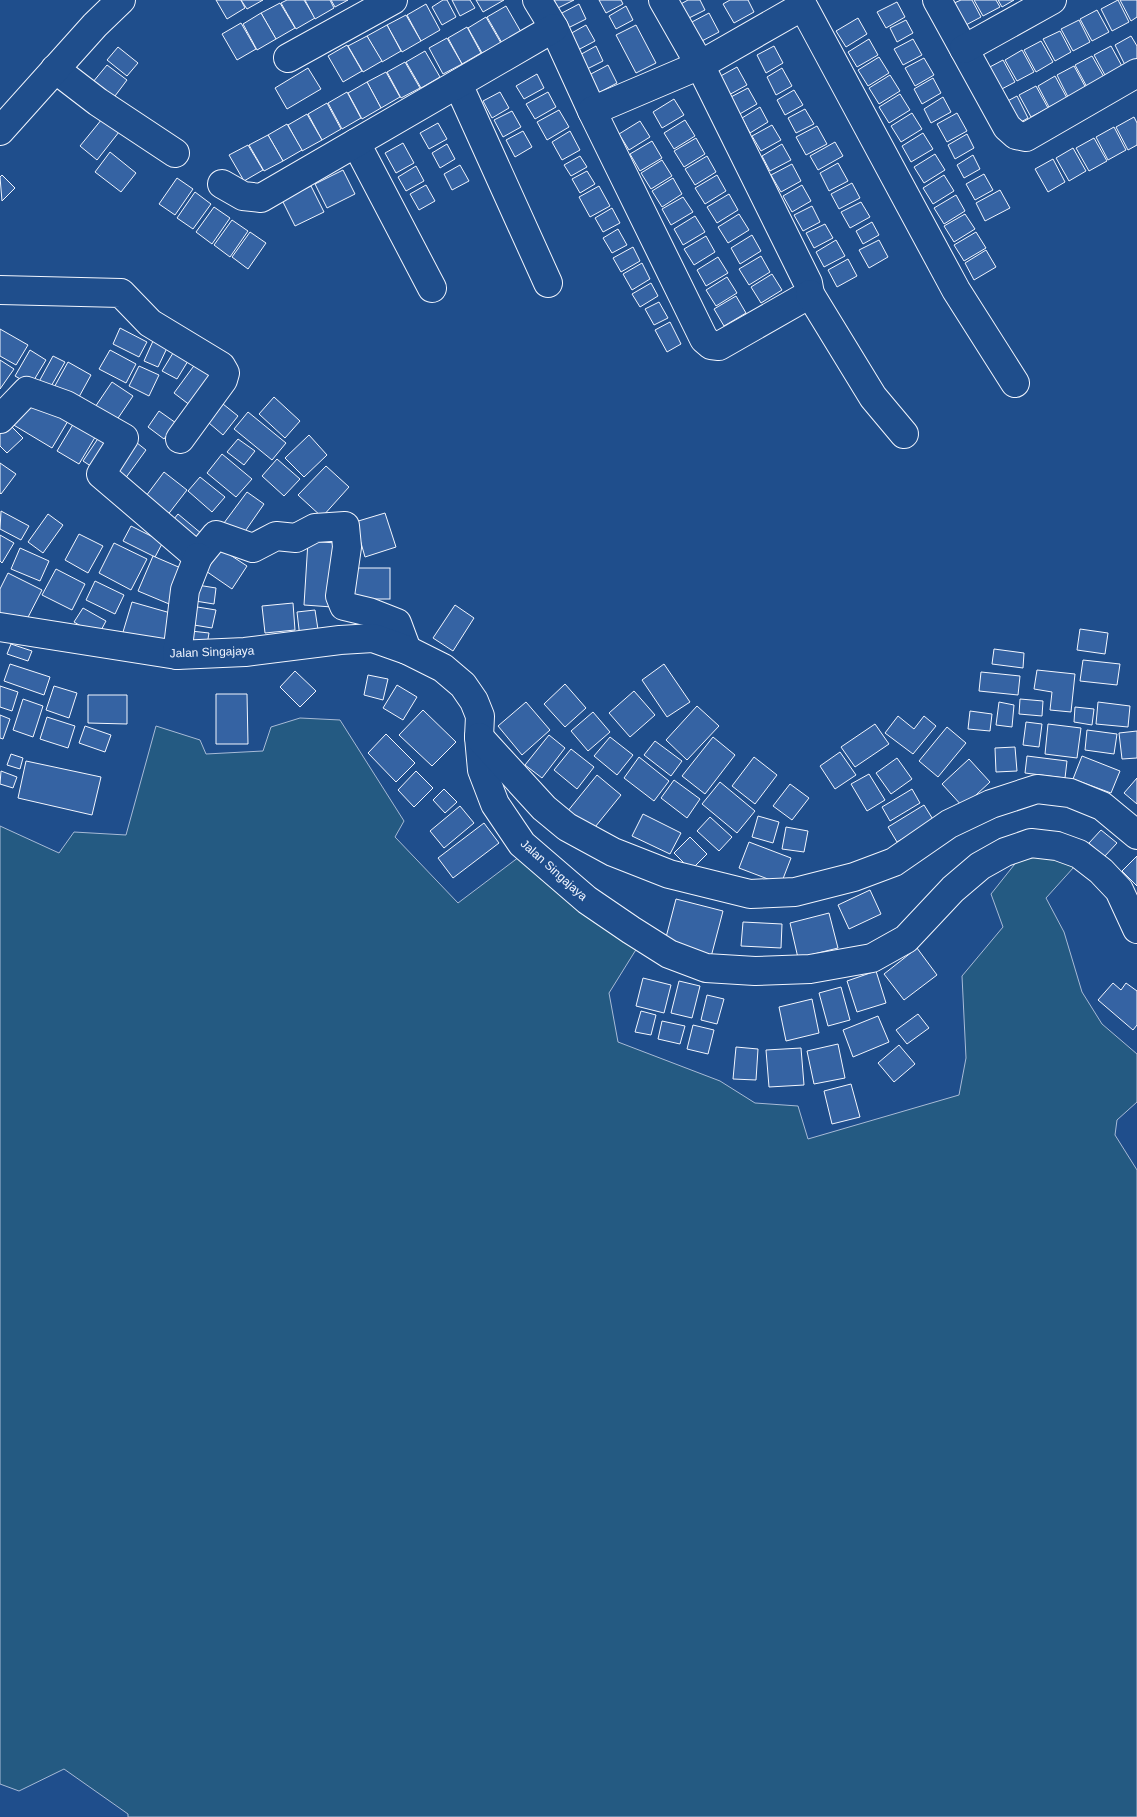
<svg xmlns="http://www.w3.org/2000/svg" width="1137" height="1817" viewBox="0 0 1137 1817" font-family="Helvetica,sans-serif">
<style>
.green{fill:#245a82;stroke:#a8bbd7}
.building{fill:#3563a3;stroke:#f2f6ff}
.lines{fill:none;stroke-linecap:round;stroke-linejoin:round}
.minor-casing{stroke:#f2f6ff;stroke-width:30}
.minor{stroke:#1f4e8c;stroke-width:28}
.labels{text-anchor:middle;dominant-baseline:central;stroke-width:4;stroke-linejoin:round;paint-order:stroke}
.street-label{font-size:12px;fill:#f2f6ff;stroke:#1f4e8c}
</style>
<rect width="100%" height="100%" fill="#1f4e8c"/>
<!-- green -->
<polygon class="green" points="300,718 340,720 404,821 395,837 458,903 519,857 637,948 609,993 618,1042 720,1081 755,1103 798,1106 808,1139 959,1095 966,1058 962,976 1003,927 991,894 1018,860 1052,855 1074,867 1046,898 1064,932 1082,992 1102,1024 1137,1054 1137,1102 1117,1120 1115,1135 1137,1170 1137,1817 128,1817 128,1814 64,1769 19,1791 0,1784 0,826 59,853 74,832 126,835 156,726 200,740 206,754 263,751 271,727"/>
<!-- building -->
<g class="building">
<polygon points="216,0 241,0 245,8 227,19"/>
<polygon points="241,0 263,0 247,9"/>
<polygon points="287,0 304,0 315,18 296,29 281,3"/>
<polygon points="305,0 330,0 334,8 315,19"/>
<polygon points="331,0 348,0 335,7"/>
<polygon points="443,0 447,0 456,17 442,25 432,7"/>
<polygon points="452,0 470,0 475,8 460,16"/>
<polygon points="476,0 504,0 483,12"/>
<polygon points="554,0 574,0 558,8"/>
<polygon points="599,0 621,0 623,4 606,13"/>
<polygon points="688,0 700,0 705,10 685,20 677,6"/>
<polygon points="730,0 748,0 754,12 734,23 723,4"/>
<polygon points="961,0 972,0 981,17 964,26 952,4"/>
<polygon points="974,0 996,0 1000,7 983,16"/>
<polygon points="998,0 1014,0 1002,7"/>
<polygon points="1118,0 1129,22 1112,31 1101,9"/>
<polygon points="1120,0 1137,0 1137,17 1131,21"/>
<polygon points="897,2 905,17 886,28 877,12"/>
<polygon points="280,3 295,28 276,39 261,13"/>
<polygon points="426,4 440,30 421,41 407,15"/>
<polygon points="579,4 586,19 568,28 560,14"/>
<polygon points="506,6 521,32 502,43 487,17"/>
<polygon points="626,6 633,20 616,29 609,16"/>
<polygon points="1097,10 1109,32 1092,41 1080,19"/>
<polygon points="261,13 276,39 257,50 243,24"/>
<polygon points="709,13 719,32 700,42 690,23"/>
<polygon points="406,15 421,41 402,52 387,25"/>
<polygon points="486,17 501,43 482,53 468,28"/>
<polygon points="858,18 867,34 846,47 836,31"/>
<polygon points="906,20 913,33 897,42 890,28"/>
<polygon points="1079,20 1090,42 1073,51 1061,29"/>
<polygon points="241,23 256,49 237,60 222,34"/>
<polygon points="387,25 401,51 382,62 367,36"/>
<polygon points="586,25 595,41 576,51 568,35"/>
<polygon points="636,25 656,63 636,73 616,35"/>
<polygon points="467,27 481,53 462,64 448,38"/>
<polygon points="1060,31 1071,52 1055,61 1043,39"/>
<polygon points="367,36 382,61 363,72 348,46"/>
<polygon points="1131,36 1137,46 1137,61 1126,67 1115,45"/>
<polygon points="447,38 462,64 443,74 429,48"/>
<polygon points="869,39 878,55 857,67 848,52"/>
<polygon points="913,39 922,55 903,65 894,49"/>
<polygon points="1041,41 1053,62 1036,72 1024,50"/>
<polygon points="347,45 362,71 343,82 328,56"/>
<polygon points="596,46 603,61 583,71 576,57"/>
<polygon points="774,46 783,63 766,73 757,55"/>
<polygon points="1111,46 1123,68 1106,77 1094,55"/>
<polygon points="118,47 138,63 127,76 107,60"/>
<polygon points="1022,50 1034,72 1017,81 1005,60"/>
<polygon points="425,51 440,77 421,88 406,62"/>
<polygon points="1092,56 1104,77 1087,87 1075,65"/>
<polygon points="879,57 889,73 868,86 858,70"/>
<polygon points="924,58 934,75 915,86 905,68"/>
<polygon points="1003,60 1015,82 998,91 986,69"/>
<polygon points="405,62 420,88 401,98 387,72"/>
<polygon points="107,65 127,80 109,104 88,88"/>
<polygon points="608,65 617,83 598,93 589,75"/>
<polygon points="1074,66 1086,88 1068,97 1057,75"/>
<polygon points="737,67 747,85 727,96 717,78"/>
<polygon points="308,68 321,89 287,109 275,88"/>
<polygon points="782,68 792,86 776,95 767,77"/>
<polygon points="386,72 400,97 381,108 367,82"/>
<polygon points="537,74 544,88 524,99 516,86"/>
<polygon points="890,75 900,91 879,104 869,88"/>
<polygon points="1055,76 1067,98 1049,107 1038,86"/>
<polygon points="933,78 941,93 922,104 914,89"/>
<polygon points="367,82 381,108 362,119 348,93"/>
<polygon points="1036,86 1048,108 1031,117 1019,95"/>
<polygon points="748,88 757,104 738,115 729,98"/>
<polygon points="794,90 803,105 785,115 777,100"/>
<polygon points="347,92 361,118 342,129 328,103"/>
<polygon points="500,92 509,108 492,118 483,101"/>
<polygon points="548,92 556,107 535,119 526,104"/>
<polygon points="900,94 910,110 889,123 879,107"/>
<polygon points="1017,96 1028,118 1012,127 1000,105"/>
<polygon points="943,97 951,112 931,123 924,109"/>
<polygon points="674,99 684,115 662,128 653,112"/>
<polygon points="327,103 341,129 322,140 308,114"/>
<polygon points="760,107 768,122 750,133 742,118"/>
<polygon points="805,109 814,124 796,133 788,118"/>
<polygon points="559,110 569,127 547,140 537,122"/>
<polygon points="512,111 521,127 503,137 494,120"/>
<polygon points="912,113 922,129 901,142 891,126"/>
<polygon points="957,113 967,131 947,142 937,124"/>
<polygon points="307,114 322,140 302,151 288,125"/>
<polygon points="1134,117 1137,123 1137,145 1128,150 1116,127"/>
<polygon points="102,119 119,132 97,160 80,146"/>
<polygon points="685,120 695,136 674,149 664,133"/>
<polygon points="640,121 650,137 629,150 619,134"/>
<polygon points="438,123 447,139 429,149 420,133"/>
<polygon points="287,124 302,150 283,161 268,135"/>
<polygon points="772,125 781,140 761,151 752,136"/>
<polygon points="817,126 827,144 806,155 796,137"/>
<polygon points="1114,127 1126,150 1108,160 1096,137"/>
<polygon points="523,131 532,147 515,157 506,140"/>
<polygon points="570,131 580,150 562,160 552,142"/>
<polygon points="923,133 933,149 911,162 902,146"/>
<polygon points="967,134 974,148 955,159 948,145"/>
<polygon points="268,135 283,161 264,171 249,145"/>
<polygon points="696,138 705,154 684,167 674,151"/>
<polygon points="1094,138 1107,161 1089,171 1076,148"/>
<polygon points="652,141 662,158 640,171 630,154"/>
<polygon points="835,142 843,156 818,170 810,156"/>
<polygon points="403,143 414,163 396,173 385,153"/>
<polygon points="447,144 455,159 440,168 432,153"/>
<polygon points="782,144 791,160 770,171 762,156"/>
<polygon points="248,145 263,170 244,181 229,155"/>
<polygon points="1073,148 1086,171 1069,181 1056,158"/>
<polygon points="110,152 136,173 121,192 95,172"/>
<polygon points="935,154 945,170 924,183 914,167"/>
<polygon points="973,155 980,169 964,178 957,165"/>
<polygon points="580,156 587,167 571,176 564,165"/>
<polygon points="707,156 716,172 695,185 685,169"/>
<polygon points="1053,159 1065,182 1048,192 1035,169"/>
<polygon points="662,160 672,176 651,189 641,173"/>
<polygon points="838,163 848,181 829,191 820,173"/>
<polygon points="792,164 801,181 781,192 771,175"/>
<polygon points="460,165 469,181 452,190 444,174"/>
<polygon points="416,166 424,181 406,191 398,177"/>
<polygon points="343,170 355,194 327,208 315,184"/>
<polygon points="587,171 595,184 580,193 572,179"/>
<polygon points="984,174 993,190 975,200 966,184"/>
<polygon points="2,175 15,188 2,201 0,177"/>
<polygon points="717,175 726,191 705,204 695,188"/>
<polygon points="944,175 954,191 933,204 923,188"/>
<polygon points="177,178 193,189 175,215 159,204"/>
<polygon points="673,178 682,194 662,207 652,191"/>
<polygon points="852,183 860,198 839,209 831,194"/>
<polygon points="426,185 435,201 419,210 410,194"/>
<polygon points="802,185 811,201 792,212 783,196"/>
<polygon points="311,186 324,212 295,226 282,200"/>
<polygon points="599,186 610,206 590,217 579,197"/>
<polygon points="1000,190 1010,208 985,221 976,203"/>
<polygon points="195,192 211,204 193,229 177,218"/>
<polygon points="729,194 738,210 717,223 707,207"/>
<polygon points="956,195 965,211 944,224 934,208"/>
<polygon points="683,197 693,212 671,225 662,209"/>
<polygon points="861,202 870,217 850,228 841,212"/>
<polygon points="812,206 820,222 803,231 794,215"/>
<polygon points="214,207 230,218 212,244 196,232"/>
<polygon points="612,208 620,223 603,232 595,218"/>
<polygon points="739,214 749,230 728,243 718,227"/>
<polygon points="965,214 975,229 954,242 944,226"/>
<polygon points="695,216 705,232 683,245 674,229"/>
<polygon points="232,220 248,231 230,257 214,245"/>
<polygon points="872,222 879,235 863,244 856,231"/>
<polygon points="825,224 833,238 814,248 806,233"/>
<polygon points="618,229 627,245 612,253 603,238"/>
<polygon points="250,232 266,243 248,269 232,257"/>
<polygon points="976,232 986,248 964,261 954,245"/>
<polygon points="752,235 761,251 740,264 731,248"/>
<polygon points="706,236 715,252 694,265 684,249"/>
<polygon points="836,240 845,256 824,267 816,252"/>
<polygon points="879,240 888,257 869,268 859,250"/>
<polygon points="633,247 640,261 621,272 613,258"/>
<polygon points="986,250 996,267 974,280 965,263"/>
<polygon points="761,256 770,272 749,285 739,269"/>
<polygon points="718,257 728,273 706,286 697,270"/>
<polygon points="848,259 857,276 837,287 828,270"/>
<polygon points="642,263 650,279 632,290 623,274"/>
<polygon points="772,274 782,290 761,303 751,287"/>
<polygon points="727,277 737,293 716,306 706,290"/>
<polygon points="651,283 658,296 640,307 632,294"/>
<polygon points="736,296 746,313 724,326 714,309"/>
<polygon points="659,302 668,318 654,325 645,309"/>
<polygon points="670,322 681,344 667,352 655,330"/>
<polygon points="120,328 147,342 139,357 113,344"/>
<polygon points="0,329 28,345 16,365 0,356"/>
<polygon points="153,341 167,348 158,367 144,361"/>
<polygon points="30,350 46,360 31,385 15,376"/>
<polygon points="110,350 136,364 126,383 99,369"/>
<polygon points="173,353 188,361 177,379 162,371"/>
<polygon points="53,356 65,362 46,395 35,389"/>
<polygon points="0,360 14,369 0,389"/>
<polygon points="68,362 91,375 74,406 51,393"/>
<polygon points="196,363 213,376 191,406 174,393"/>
<polygon points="139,366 159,375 149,396 129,386"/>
<polygon points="112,382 133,396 112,427 91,413"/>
<polygon points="274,397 300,421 285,438 259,414"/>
<polygon points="28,398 68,421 52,448 12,424"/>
<polygon points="223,404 238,416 223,435 209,423"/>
<polygon points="159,411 176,423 164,439 148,427"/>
<polygon points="248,412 286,443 272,460 234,429"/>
<polygon points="2,417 23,438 7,453 0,446 0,420"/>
<polygon points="75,421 97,434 79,464 57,451"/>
<polygon points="309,435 327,455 304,477 285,458"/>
<polygon points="99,437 116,448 100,472 83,461"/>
<polygon points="132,439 146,450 122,483 107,472"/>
<polygon points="238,439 255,451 244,465 227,452"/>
<polygon points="222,454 252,479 236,497 207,473"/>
<polygon points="277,459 300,479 284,496 262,476"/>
<polygon points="0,463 16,474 1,494 0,493"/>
<polygon points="326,466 349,487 322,517 298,495"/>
<polygon points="164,472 187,490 163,521 140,504"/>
<polygon points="200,477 225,497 212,512 188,491"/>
<polygon points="247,492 264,504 239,540 221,527"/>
<polygon points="1,511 29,526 21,540 0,529"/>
<polygon points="385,513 396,547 365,557 355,522"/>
<polygon points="48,514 63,525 43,553 28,542"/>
<polygon points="178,514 208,539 199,549 169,525"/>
<polygon points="131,526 163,542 155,557 123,541"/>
<polygon points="79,534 103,546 88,573 65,560"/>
<polygon points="0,535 14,543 2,563 0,561"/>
<polygon points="308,541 336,543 332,607 304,605"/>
<polygon points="114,543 147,559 131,590 99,573"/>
<polygon points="218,547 247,566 232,589 203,569"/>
<polygon points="20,548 49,561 40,581 11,569"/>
<polygon points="153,556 190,572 174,606 138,591"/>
<rect x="345" y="568" width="45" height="31"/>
<polygon points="56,569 85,584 72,610 42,595"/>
<polygon points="8,573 42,590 24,625 0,613 0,589"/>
<polygon points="95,581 124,595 115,614 86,600"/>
<polygon points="191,584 216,588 214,604 189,600"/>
<polygon points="132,602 174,614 165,645 123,632"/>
<polygon points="293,603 295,630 265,633 262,606"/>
<polygon points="185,605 216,610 212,628 182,623"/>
<polygon points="455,605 474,618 453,651 433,638"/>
<polygon points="83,608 106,621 98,636 74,622"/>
<polygon points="315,610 319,636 300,638 297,612"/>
<polygon points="1080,629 1108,633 1105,654 1077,650"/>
<polygon points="182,630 209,633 206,651 180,647"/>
<polygon points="11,644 32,651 28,661 7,654"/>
<polygon points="994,649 1024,653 1023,668 992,664"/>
<polygon points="1083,660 1120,664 1117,685 1080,681"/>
<polygon points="10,664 50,677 44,695 4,681"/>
<polygon points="664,664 690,702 667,717 642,680"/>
<polygon points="1037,670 1075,674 1071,712 1050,710 1052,692 1034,689"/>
<polygon points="295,671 316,691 300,707 280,687"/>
<polygon points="981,672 1020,676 1018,695 979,691"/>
<polygon points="368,675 388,679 383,700 364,695"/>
<polygon points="565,684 586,708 565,727 544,704"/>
<polygon points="397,685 417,697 403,720 383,708"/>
<polygon points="0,686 18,692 12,711 0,707"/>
<polygon points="54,686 77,693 69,718 46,710"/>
<polygon points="634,691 655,715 630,737 609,713"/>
<polygon points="216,694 247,694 248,744 216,744"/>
<polygon points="88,695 127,695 127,724 88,723"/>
<polygon points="23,699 43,706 33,737 13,730"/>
<polygon points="1020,699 1043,701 1042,716 1019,714"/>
<polygon points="526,702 550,730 522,755 498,726"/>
<polygon points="999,702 1014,705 1012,727 996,725"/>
<polygon points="1098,702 1130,706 1128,727 1096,724"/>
<polygon points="697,706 719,726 687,760 666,740"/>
<polygon points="1075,707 1094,709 1092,725 1074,722"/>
<polygon points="423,710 456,742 432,766 399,735"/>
<polygon points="970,711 992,714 990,731 968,729"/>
<polygon points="593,712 610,732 588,751 571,731"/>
<polygon points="0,715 10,719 3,739 0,738"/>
<polygon points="898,716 914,729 924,716 936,726 913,754 885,733"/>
<polygon points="47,717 75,726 68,748 40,739"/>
<polygon points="1026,722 1042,724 1039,747 1023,745"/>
<polygon points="875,724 889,744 855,767 841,747"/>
<polygon points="1048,724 1081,728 1077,758 1045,754"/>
<polygon points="85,726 111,735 105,752 79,743"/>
<polygon points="947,727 966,743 938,777 919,761"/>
<polygon points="1087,730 1117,734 1114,754 1085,750"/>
<polygon points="1137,731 1137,758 1122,759 1119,733"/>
<polygon points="386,734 415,763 396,782 368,753"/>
<polygon points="549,735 565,748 542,778 525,765"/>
<polygon points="610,737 633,755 617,775 594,756"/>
<polygon points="713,737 735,755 705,794 682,776"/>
<polygon points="655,741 682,761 671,776 644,755"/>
<polygon points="1015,747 1017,771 996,772 995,748"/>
<polygon points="571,749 594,767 577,789 554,770"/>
<polygon points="840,752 856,775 835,789 820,766"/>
<polygon points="11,754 23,758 20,769 7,765"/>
<polygon points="1027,756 1067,761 1065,778 1025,773"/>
<polygon points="1082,756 1120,771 1111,793 1073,779"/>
<polygon points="639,757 669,781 654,801 624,778"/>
<polygon points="754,757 777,775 755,804 732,786"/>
<polygon points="897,758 912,779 891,794 876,773"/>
<polygon points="969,759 990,782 963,807 942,784"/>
<polygon points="26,761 101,777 92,815 18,798"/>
<polygon points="1,771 17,777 13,788 0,784"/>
<polygon points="416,771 433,788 414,807 398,790"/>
<polygon points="869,774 885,800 867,811 851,784"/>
<polygon points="597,775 621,795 591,832 567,812"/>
<polygon points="1137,778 1137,804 1124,793"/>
<polygon points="674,780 700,799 687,818 661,798"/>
<polygon points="720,782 755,811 737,833 702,804"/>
<polygon points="790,784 809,798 792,820 773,806"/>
<polygon points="444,789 457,802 445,813 433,800"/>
<polygon points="912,789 920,803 890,821 882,807"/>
<polygon points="924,805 934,821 897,842 888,827"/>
<polygon points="460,806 474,823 444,848 430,831"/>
<polygon points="643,814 681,833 670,854 632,836"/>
<polygon points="758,816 779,822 773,843 752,837"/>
<polygon points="710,817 732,837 719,851 697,831"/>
<polygon points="484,823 499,843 453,878 438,858"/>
<polygon points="786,827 808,831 804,852 782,849"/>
<polygon points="1101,830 1117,843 1104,857 1089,843"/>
<polygon points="690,837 707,854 691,870 674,853"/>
<polygon points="749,842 791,858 781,884 739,868"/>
<polygon points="1137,856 1137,886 1122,871"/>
<polygon points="870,890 881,914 849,929 838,905"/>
<polygon points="676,899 723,911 711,957 664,945"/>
<polygon points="829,913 838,948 798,958 790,923"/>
<polygon points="743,922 782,924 781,948 741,946"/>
<polygon points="917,948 937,975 904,1000 884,974"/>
<polygon points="876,971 886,1003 857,1012 847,981"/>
<polygon points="643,978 671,985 664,1013 636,1006"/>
<polygon points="679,981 700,986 692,1018 671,1013"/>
<polygon points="1113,983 1121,990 1126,983 1137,991 1137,1025 1133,1030 1098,1000"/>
<polygon points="841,987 850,1020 828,1026 819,993"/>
<polygon points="707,995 724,999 717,1024 701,1020"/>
<polygon points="812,999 819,1033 786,1041 779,1007"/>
<polygon points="641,1011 656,1015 651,1035 635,1032"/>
<polygon points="918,1014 929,1028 907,1044 896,1030"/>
<polygon points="878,1016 889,1042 853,1057 843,1030"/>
<polygon points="662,1021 685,1026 680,1044 658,1039"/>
<polygon points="693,1025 714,1030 708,1054 687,1049"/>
<polygon points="838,1044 845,1078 814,1084 807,1051"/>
<polygon points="899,1045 915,1064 894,1082 878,1063"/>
<polygon points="736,1047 758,1049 756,1080 733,1079"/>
<polygon points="801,1048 804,1085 769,1087 766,1050"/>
<polygon points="851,1084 860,1117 832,1124 824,1091"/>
</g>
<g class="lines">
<!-- minor casing -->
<g class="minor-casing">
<g id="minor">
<polyline points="537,0 554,28 592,111"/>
<polyline points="663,0 700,65 592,111 704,339 711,345 719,346 810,294 808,283 700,65 803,6 956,290 1015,383"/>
<polyline points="937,0 1007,127 1016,135 1026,137 1137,73"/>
<polyline points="964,49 1052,0"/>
<polyline points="288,58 393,0"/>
<polyline points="55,69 98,102 175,153"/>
<polyline points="458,84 548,283"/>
<polyline points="0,131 95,25 121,0"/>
<polyline points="356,143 432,288"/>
<polyline points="222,184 243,196 261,198 554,28"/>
<polyline points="0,290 121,293 150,323 221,366 225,373 223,380 180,439"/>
<polyline points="810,294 873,397 904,434"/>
<polyline points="0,419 27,391 66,405 124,438 101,474 198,557 216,535 253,548 276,536 296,538 315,528 345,526 347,547 340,596 344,606 369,612 397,623 407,650"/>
<polyline points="0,627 177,655 245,652 340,640 373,638 407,650 443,668 463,685 474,701 480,716 479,737 482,770 495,804 522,844 587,900 631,930 669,954 706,968 755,971 810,969 872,958 906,939 953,889 980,866 1005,852 1031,843 1057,846 1079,854 1101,871 1119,890 1137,929"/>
<polyline points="177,655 185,590 198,557"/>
<polyline points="479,737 544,808 567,827 613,852 669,874 750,894 795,892 854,877 894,862 949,824 991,804 1037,789 1070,793 1102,806 1137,835"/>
</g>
</g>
<!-- minor -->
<use href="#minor" class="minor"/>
</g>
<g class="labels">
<!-- street labels -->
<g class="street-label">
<text transform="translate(212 652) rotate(-2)">Jalan Singajaya</text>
<text transform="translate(554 870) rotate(42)">Jalan Singajaya</text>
</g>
</g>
</svg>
